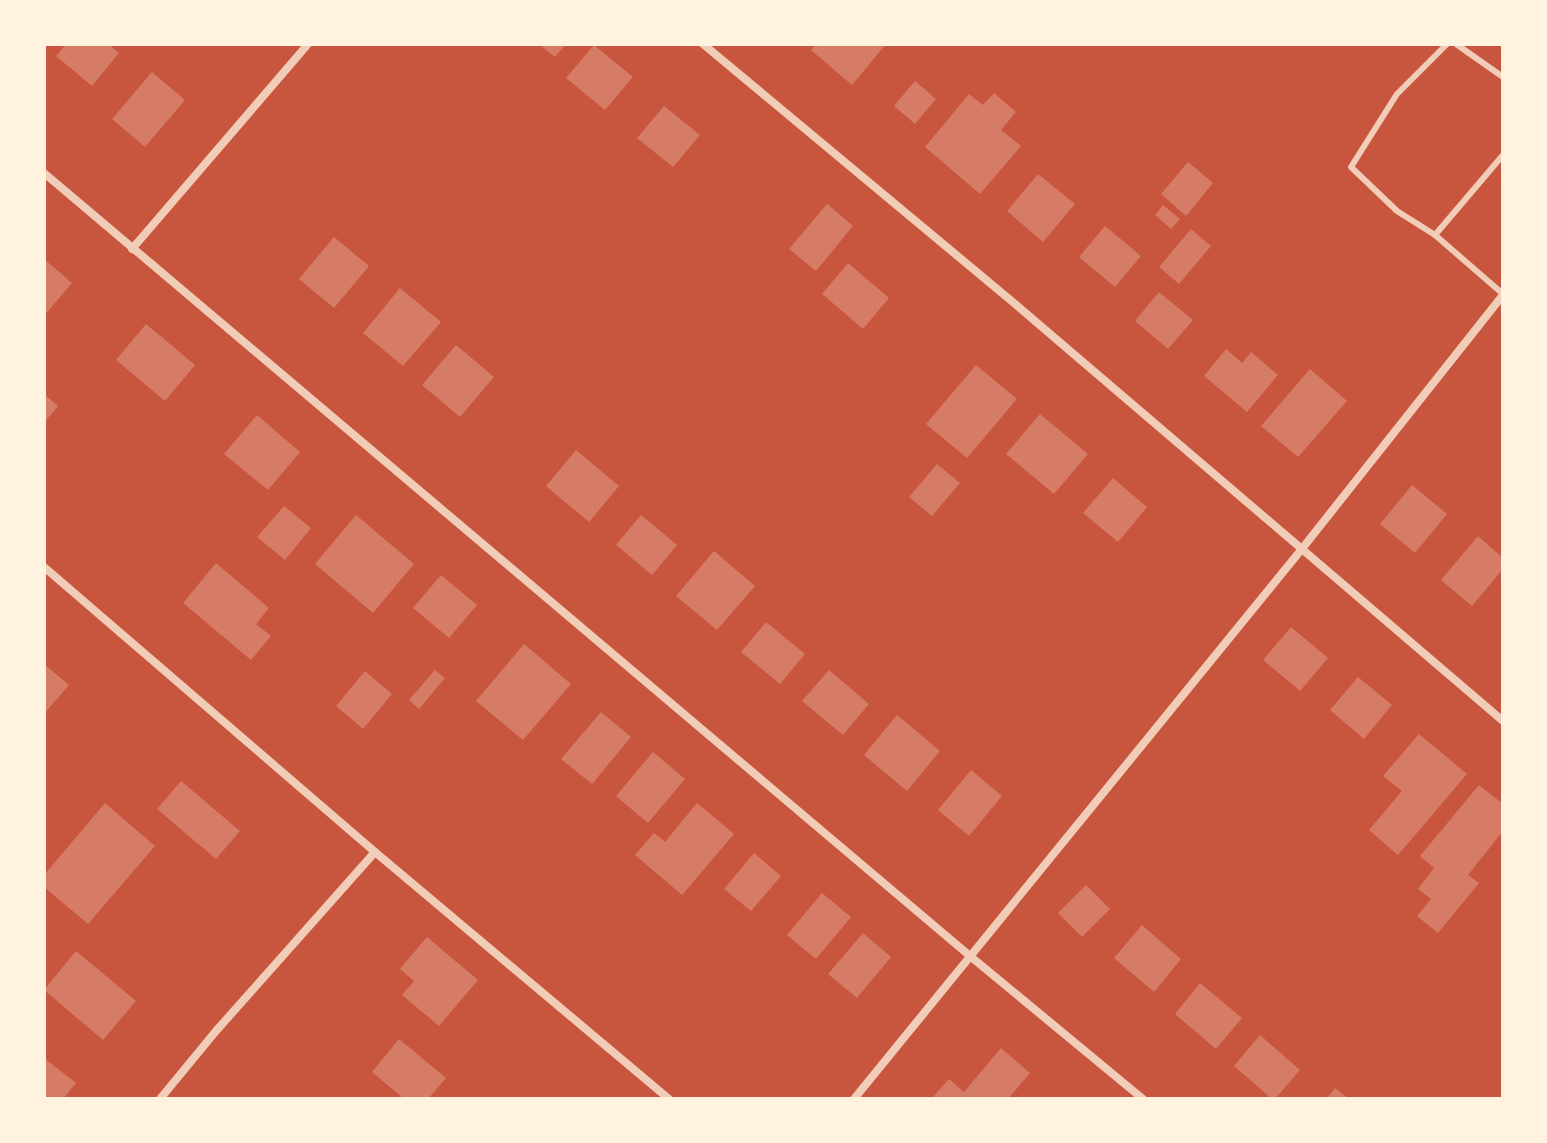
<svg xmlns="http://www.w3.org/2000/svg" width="1547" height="1143" viewBox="0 0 1547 1143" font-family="'Source Sans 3',sans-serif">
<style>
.building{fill:#d67c66}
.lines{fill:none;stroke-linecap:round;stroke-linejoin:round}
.service{stroke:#f1ccb7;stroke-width:6}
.minor{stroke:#f1ccb7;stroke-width:8}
</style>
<rect width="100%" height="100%" fill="#c8553d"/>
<!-- building -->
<g class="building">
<polygon points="66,44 108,44 119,53 92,86 56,56"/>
<polygon points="539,44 566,44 555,57"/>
<polygon points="816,44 886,44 852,85 811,50"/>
<polygon points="594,45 633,77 605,110 566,78"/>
<polygon points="152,72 185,100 145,147 112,119"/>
<polygon points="915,81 936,99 915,124 894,106"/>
<polygon points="994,93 1016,112 1001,130 1021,146 980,194 925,147 969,94 983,105"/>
<polygon points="664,106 700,135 673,167 637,138"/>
<polygon points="1188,162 1213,183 1186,216 1161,194"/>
<polygon points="1038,174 1075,204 1043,242 1007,211"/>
<polygon points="827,204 853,226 816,271 789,249"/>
<polygon points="1163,205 1180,219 1171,229 1155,215"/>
<polygon points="1105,226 1141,256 1115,287 1079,257"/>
<polygon points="1191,229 1211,246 1179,284 1159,267"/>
<polygon points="334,237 369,266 334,308 299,279"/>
<polygon points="44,259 72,283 44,316"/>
<polygon points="848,263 889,298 863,329 822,294"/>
<polygon points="400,288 441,322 403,366 363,333"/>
<polygon points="1159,292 1193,320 1168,349 1135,321"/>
<polygon points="146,324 195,365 165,401 116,360"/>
<polygon points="456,345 494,377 460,417 422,385"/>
<polygon points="1226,349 1242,363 1251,352 1278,375 1247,412 1204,376"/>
<polygon points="976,365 1017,399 967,458 926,424"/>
<polygon points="1310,369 1347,401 1298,457 1261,426"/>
<polygon points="44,394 58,406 44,423"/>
<polygon points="1040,414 1088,454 1054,494 1006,454"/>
<polygon points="257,415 300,452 268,490 224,454"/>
<polygon points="576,450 619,486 589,522 546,486"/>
<polygon points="937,464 960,483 932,516 909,497"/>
<polygon points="1113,478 1147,507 1118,542 1083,513"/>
<polygon points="1412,485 1447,514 1415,553 1380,524"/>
<polygon points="284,506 311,528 285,560 257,537"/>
<polygon points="356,515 414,564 373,613 315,564"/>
<polygon points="641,515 677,545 652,575 616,545"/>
<polygon points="1478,536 1503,558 1503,569 1472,606 1441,580"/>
<polygon points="714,551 755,586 717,630 676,596"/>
<polygon points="216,563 269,608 256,624 271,636 251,660 183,603"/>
<polygon points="441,575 477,605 449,638 413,608"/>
<polygon points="766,622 805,654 780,684 741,652"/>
<polygon points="1291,627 1328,658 1300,691 1263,660"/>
<polygon points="524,644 571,684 523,740 476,701"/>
<polygon points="44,664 69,685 44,714"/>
<polygon points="435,670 445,678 419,709 409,700"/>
<polygon points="829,670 869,704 843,735 802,701"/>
<polygon points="365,671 392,694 363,729 336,706"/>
<polygon points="1358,677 1392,705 1364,739 1330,710"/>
<polygon points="601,712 631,737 592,784 561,759"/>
<polygon points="897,715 940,751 907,791 864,755"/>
<polygon points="1419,734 1467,774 1398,855 1369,830 1402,791 1383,776"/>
<polygon points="653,752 685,779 648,823 616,796"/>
<polygon points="971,770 1002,796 969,836 938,810"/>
<polygon points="181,781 240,831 216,859 157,809"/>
<polygon points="1479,785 1503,804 1503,831 1468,875 1479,883 1438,933 1417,916 1431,899 1418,889 1434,868 1420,856"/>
<polygon points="105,803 155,846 88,924 44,887 44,875"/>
<polygon points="697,803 734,834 682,895 635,855 654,833 665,842"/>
<polygon points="754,853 781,876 751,911 724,889"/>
<polygon points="1086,885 1110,909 1082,937 1058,913"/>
<polygon points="822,893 851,917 816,959 787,935"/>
<polygon points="1142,925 1181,959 1154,992 1114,958"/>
<polygon points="863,933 891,957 857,998 828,974"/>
<polygon points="427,937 478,980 439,1026 402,995 414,981 400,969"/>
<polygon points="76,951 136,1001 103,1040 44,990"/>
<polygon points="1200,983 1242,1018 1216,1049 1175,1014"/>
<polygon points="1260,1035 1300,1070 1275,1099 1272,1099 1234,1066"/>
<polygon points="399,1039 446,1078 428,1099 404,1099 372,1072"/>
<polygon points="1001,1048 1030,1073 1008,1099 931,1099 949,1079 964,1092"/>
<polygon points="44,1058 76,1083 63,1099 44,1099"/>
<polygon points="1335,1088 1349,1099 1326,1099"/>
</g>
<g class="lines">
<!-- service -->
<g class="service">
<polyline points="1456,44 1503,77"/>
<polyline points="1503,155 1435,235 1503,294"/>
<polyline points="1435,235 1397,211 1351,167 1397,94 1447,44"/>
</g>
<!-- minor -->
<g class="minor">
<polyline points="703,44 1014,303 1503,721"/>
<polyline points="44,173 970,956 1143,1099"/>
<polyline points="132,249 308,44"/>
<polyline points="44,567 375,852 669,1099"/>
<polyline points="160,1099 216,1031 375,852"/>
<polyline points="854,1099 1301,550 1503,295"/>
</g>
</g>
<!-- border -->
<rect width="1547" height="1143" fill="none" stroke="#fff3e0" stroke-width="92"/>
</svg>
